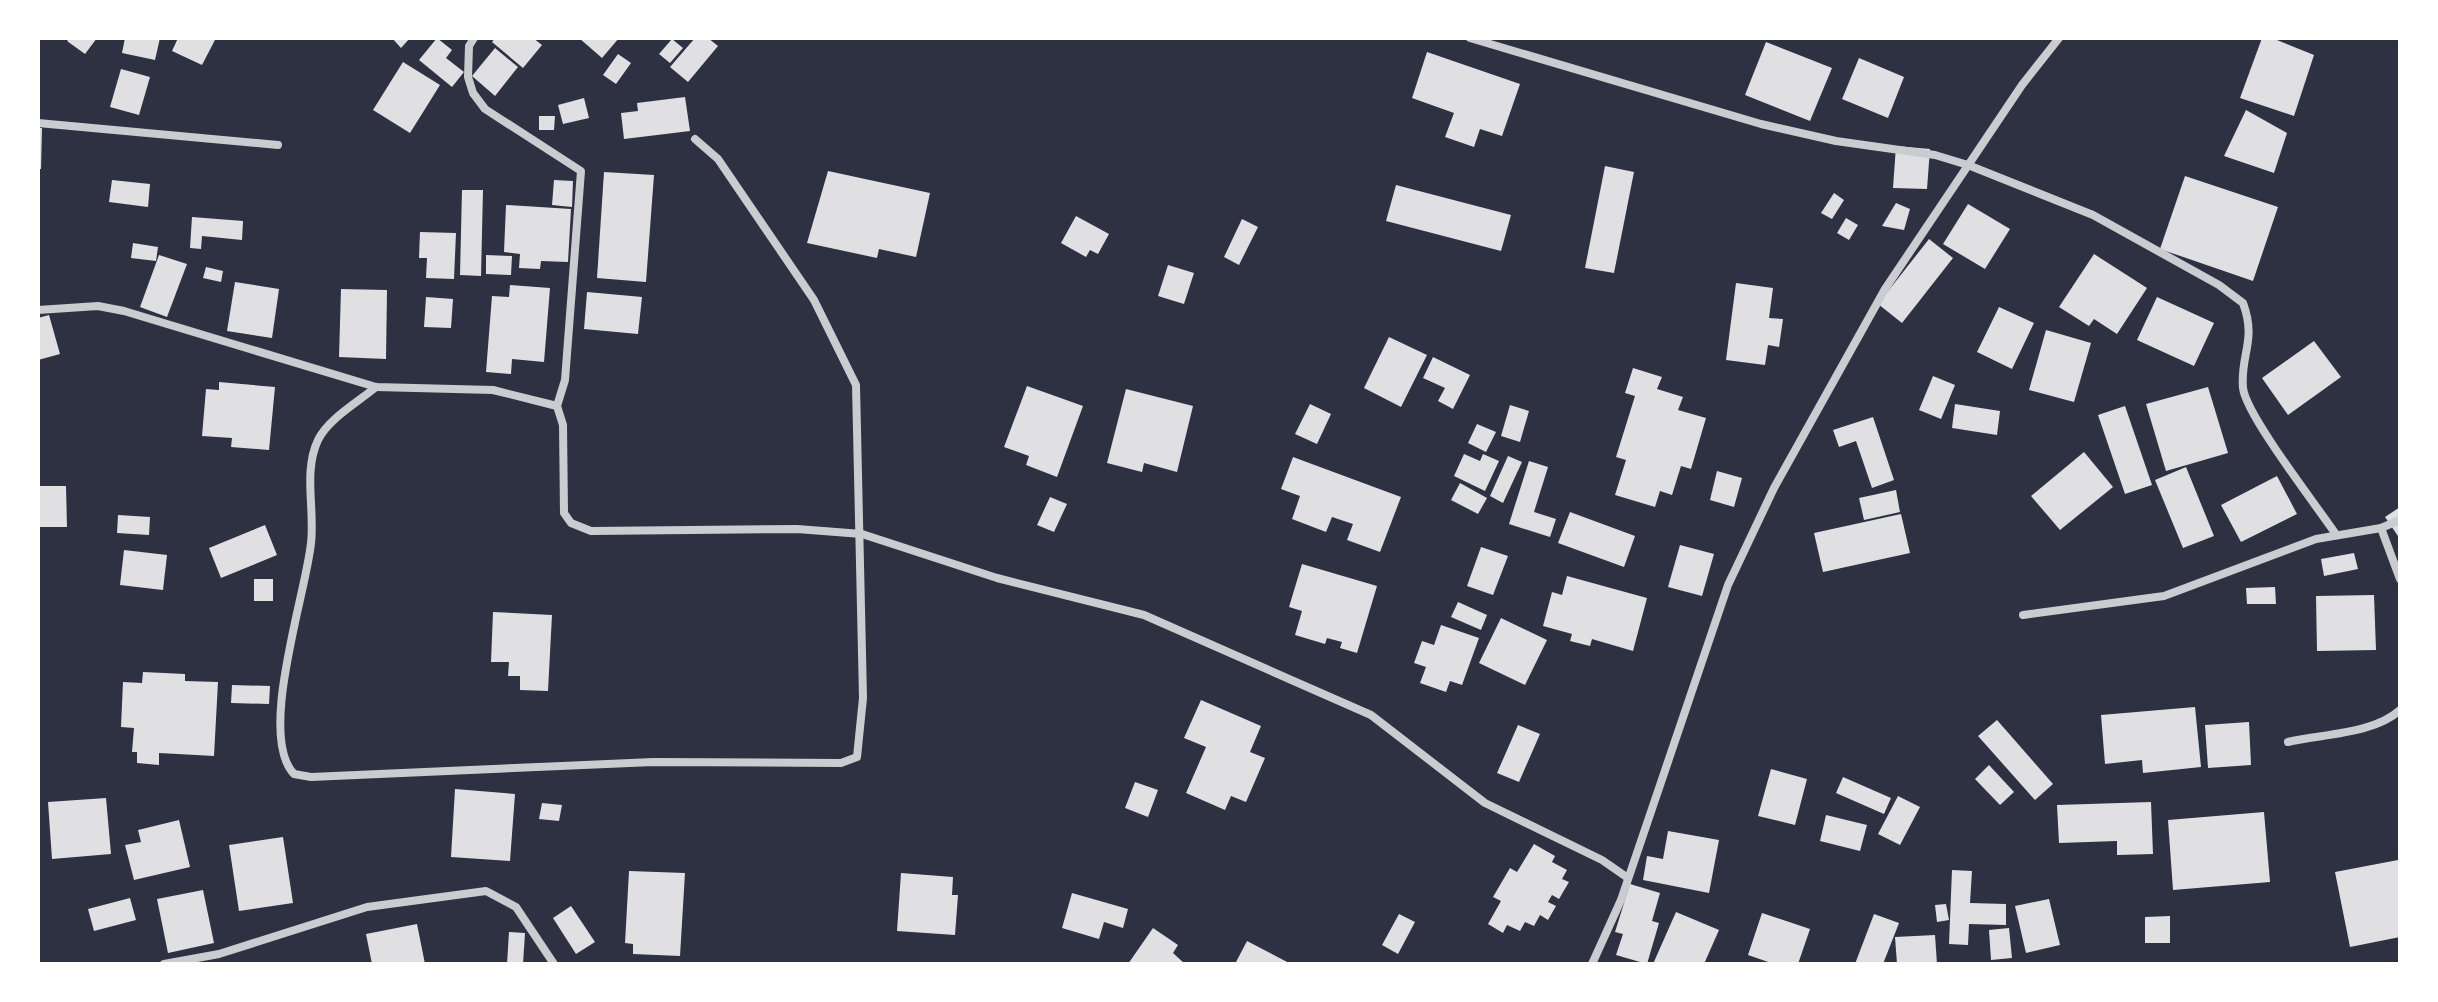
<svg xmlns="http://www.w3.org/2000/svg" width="2438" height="1002" viewBox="0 0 2438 1002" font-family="'Archivo Narrow',sans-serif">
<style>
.building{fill:#e0e0e3}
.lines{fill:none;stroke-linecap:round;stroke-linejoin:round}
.minor{stroke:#caccd0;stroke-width:8}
</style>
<rect width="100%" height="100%" fill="#2d3142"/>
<!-- building -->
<g class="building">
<polygon points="70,38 97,38 85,54 67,41"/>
<polygon points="125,38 160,38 155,60 122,53"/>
<polygon points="178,38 216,38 202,65 172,51"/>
<polygon points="392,38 410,38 401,48"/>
<polygon points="437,38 452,50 446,58 464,72 452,87 419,60"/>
<polygon points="495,38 533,38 542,45 523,68 492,42"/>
<polygon points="579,38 619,38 602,58"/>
<polygon points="695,38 708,38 718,46 688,82 670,67"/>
<polygon points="2262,38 2272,38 2314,55 2294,116 2240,98"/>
<polygon points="672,39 683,48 670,63 659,54"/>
<polygon points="1766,42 1832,68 1810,121 1745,95"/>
<polygon points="495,48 518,67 495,96 472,76"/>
<polygon points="1427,52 1520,84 1502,136 1480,129 1474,147 1445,137 1454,113 1412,98"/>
<polygon points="618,54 631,63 616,84 603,75"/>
<polygon points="1859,58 1904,77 1888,118 1842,99"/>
<polygon points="403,62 440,85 410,133 373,110"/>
<polygon points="121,69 150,77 139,115 110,107"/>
<polygon points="685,97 690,131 624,139 621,113 638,111 637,103"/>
<polygon points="584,98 589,118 563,124 558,105"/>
<polygon points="2246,110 2287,133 2274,173 2224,156"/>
<polygon points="539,116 555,116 554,130 539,130"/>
<polygon points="38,128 42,128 41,169 38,169"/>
<polygon points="1896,146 1930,149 1927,189 1893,188"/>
<polygon points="1605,166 1634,172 1614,273 1585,268"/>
<polygon points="828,171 930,193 916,257 879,249 877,258 807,243"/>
<polygon points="604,172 654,175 646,282 597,278"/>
<polygon points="2185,176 2278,207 2253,281 2160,249"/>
<polygon points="112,180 150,184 148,207 109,202"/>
<polygon points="554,180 573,181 572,207 552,205"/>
<polygon points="1396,185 1511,215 1501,251 1386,221"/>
<polygon points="462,190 483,190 481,276 460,275"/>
<polygon points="1834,193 1844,200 1832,219 1821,213"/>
<polygon points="1896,203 1910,209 1904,230 1882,226"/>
<polygon points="1968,204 2010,229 1985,269 1943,244"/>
<polygon points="506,205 571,209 568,262 541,261 540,269 519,268 520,254 504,252"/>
<polygon points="1076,216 1109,234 1098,254 1090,250 1086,257 1061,243"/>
<polygon points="192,217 243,221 242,240 202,236 201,249 190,248"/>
<polygon points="1846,218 1858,225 1849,240 1837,233"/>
<polygon points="1242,219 1258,227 1239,265 1224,257"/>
<polygon points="420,232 456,233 454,279 426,278 427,258 419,258"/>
<polygon points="1929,239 1953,258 1902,323 1878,304"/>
<polygon points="133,243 158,247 156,261 131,258"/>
<polygon points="2094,254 2147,288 2117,334 2094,319 2089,326 2059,307"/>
<polygon points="159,255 187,264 167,317 140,307"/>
<polygon points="486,255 512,256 511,275 486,274"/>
<polygon points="1168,265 1194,273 1184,304 1158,296"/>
<polygon points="206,267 223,271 221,282 203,278"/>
<polygon points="235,282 279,289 272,338 227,331"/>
<polygon points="1736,283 1773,288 1769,318 1783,319 1779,347 1768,345 1765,365 1726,360"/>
<polygon points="510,285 550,288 544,362 512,359 511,374 486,372 492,296 509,297"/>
<polygon points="341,289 387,290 386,359 339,357"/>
<polygon points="587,292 642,297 638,334 584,329"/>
<polygon points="426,297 453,299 451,328 424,327"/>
<polygon points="2157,297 2214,323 2194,366 2137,340"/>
<polygon points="1999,307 2034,323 2012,369 1977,352"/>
<polygon points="49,315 60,354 38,360 38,318"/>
<polygon points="2046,330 2091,343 2074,402 2029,390"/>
<polygon points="1389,337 1427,355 1401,407 1364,388"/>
<polygon points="2314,341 2341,377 2288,415 2262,378"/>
<polygon points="1433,357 1470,375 1453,409 1438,401 1445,388 1423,378"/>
<polygon points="1633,368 1662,377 1657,389 1683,397 1678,410 1706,418 1691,469 1681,466 1672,495 1660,491 1655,507 1615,495 1626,460 1616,457 1635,396 1625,393"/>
<polygon points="1933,376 1955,385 1941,419 1919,410"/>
<polygon points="219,382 275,387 269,450 231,447 232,438 202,436 206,389 219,390"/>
<polygon points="1027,386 1083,406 1057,477 1026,465 1029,456 1004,447"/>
<polygon points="2208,387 2228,453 2166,471 2146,404"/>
<polygon points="1126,389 1193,406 1177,472 1144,463 1142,472 1107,463"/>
<polygon points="1310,404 1331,414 1317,444 1295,434"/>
<polygon points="1955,404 2000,411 1997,435 1952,428"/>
<polygon points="1510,405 1529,411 1520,442 1501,436"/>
<polygon points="2125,406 2152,485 2125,494 2098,415"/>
<polygon points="1873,417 1894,480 1872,488 1856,441 1839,447 1833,430"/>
<polygon points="1477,424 1496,432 1486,452 1468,443"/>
<polygon points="2084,452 2113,487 2060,530 2031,496"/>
<polygon points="1464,454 1480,461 1483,454 1499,461 1485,491 1454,476"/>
<polygon points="1508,456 1522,462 1503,503 1490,496"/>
<polygon points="1293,457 1401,497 1380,552 1347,540 1353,524 1332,517 1326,532 1292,519 1300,496 1281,489"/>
<polygon points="1529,461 1548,467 1534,512 1556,519 1550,537 1509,524"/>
<polygon points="2186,467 2214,536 2183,548 2155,480"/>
<polygon points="1717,471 1742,478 1734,507 1710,500"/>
<polygon points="2277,476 2297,514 2241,542 2221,505"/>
<polygon points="1460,483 1487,498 1478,514 1451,500"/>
<polygon points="38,486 66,486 67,527 38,527"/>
<polygon points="1896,490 1900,512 1864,520 1859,498"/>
<polygon points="1050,497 1067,504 1054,532 1037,525"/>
<polygon points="2400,507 2400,539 2385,517"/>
<polygon points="1570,512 1635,536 1624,567 1558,543"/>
<polygon points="1901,514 1910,553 1823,572 1814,533"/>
<polygon points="118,515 150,517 149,535 117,533"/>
<polygon points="265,525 277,555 221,578 209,548"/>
<polygon points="1680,545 1714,554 1702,596 1668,587"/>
<polygon points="1481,547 1508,556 1493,595 1467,586"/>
<polygon points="124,550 167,555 163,590 120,585"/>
<polygon points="2354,553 2358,569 2324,576 2321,559"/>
<polygon points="1302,564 1377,586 1357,653 1340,648 1342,642 1327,638 1325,644 1295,635 1302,611 1289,607"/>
<polygon points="1567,576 1647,598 1633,651 1592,639 1590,646 1570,641 1572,634 1543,626 1552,592 1562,595"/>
<rect x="254" y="579" width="19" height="22"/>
<polygon points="2275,587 2276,604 2247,604 2246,588"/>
<polygon points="2374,595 2376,650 2317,651 2316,596"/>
<polygon points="1458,602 1487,615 1481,630 1451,617"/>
<polygon points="493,612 552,615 548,691 520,690 520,676 508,676 509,662 491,662"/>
<polygon points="1501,618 1547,640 1525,685 1479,663"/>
<polygon points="1441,625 1479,638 1462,685 1450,681 1446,692 1420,683 1426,667 1414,663 1422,641 1434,645"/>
<polygon points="143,672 185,674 185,681 218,682 214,756 159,753 159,765 137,763 137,752 132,752 134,728 121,727 123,682 142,683"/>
<polygon points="232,685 270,686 269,704 231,703"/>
<polygon points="1201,700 1261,726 1250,752 1265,758 1246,802 1231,796 1225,810 1186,793 1206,747 1184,738"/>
<polygon points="2195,707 2201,767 2143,773 2142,760 2105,764 2101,715"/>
<polygon points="1997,720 2053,784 2035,800 1978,736"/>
<polygon points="2249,722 2251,765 2208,768 2205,725"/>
<polygon points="1518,725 1540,734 1519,782 1497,773"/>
<polygon points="1989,765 2014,792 2000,805 1975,779"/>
<polygon points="1771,769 1807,779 1795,825 1758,816"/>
<polygon points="1843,777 1891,798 1884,814 1836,793"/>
<polygon points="1135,782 1158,790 1148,817 1125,808"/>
<polygon points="455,789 515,794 510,861 451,857"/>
<polygon points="1898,796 1920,807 1900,845 1878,834"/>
<polygon points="106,798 111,854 52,859 48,802"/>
<polygon points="2151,802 2153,854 2117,855 2117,841 2059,843 2057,805"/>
<polygon points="542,803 562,805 559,821 539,819"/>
<polygon points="2264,812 2270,882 2173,890 2168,820"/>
<polygon points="1826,815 1867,825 1860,851 1820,841"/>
<polygon points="179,820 190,867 134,880 125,845 141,842 138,830"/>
<polygon points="1668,831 1719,840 1709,893 1643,880 1647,856 1663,859"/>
<polygon points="283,837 293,903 239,911 229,845"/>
<polygon points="1534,844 1555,856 1552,862 1567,870 1562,879 1569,882 1559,899 1552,895 1548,902 1556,906 1548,920 1540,915 1534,926 1525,922 1520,931 1507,925 1503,933 1488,924 1501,901 1493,897 1510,868 1517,872"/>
<polygon points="2398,860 2400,937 2350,947 2335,872"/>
<polygon points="1952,870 1972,871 1970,903 2006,904 2006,925 1969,924 1968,945 1949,944"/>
<polygon points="629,871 685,873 680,956 633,954 633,944 625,943"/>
<polygon points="901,873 953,877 952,895 958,895 955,935 897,931"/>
<polygon points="1630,884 1660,893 1652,921 1659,923 1647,964 1616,955 1623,934 1615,932"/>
<polygon points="203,890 214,943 168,953 157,899"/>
<polygon points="1072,893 1128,909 1123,928 1104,922 1099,939 1062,928"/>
<polygon points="130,898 136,920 94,931 88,909"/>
<polygon points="2049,899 2060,945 2026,953 2015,906"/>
<polygon points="1946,904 1949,920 1937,922 1935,905"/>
<polygon points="571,906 595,942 576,954 553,918"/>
<polygon points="1676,912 1719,930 1704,964 1653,964"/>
<polygon points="1762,913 1810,929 1798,964 1774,964 1748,955"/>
<polygon points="1399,914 1415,922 1398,954 1382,945"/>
<polygon points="1874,914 1899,923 1883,964 1855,964"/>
<polygon points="2170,916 2170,943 2145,943 2145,917"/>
<polygon points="417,924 425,964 372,964 366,934"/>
<polygon points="1153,928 1178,945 1173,953 1185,964 1128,964"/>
<polygon points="2009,928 2012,958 1991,960 1989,930"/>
<polygon points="509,932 525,933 523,964 507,964"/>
<polygon points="1935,935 1937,964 1897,964 1895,937"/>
<polygon points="1247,941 1291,964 1235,964"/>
</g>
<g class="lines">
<!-- minor -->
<g class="minor">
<polyline points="474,38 469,46 468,77 473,93 485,109 581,171 565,380 557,406"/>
<path d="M1470,38L1761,124L1836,141L1935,155L1968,165L2093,215L2219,285L2243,303C2257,341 2240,354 2243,388C2246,415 2316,505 2335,533"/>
<polyline points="38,123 278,145"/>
<polyline points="38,310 98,306 124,311 376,387 493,390 557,406 563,425 564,513 571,523 591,531 797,529 862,534 997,578 1144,615 1371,715 1485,803 1602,860 1628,878"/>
<path d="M376,387C358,402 328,419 318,440C303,472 315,509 311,543C306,594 257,735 294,774L311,777L653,762L841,763L857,757L863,698L856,385L814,300L718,159L695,139"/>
<polyline points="2381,528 2400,579"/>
<polyline points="2023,615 2164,596 2316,539 2381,528 2400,520"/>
<path d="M2288,742C2322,734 2374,734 2400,710"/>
<polyline points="164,964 219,954 367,907 486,891 516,907 554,964"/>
<polyline points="1592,964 1621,900 1728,585 1774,488 1885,289 2022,85 2059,38"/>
</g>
</g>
<!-- border -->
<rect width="2438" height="1002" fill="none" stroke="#ffffff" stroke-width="80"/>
</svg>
